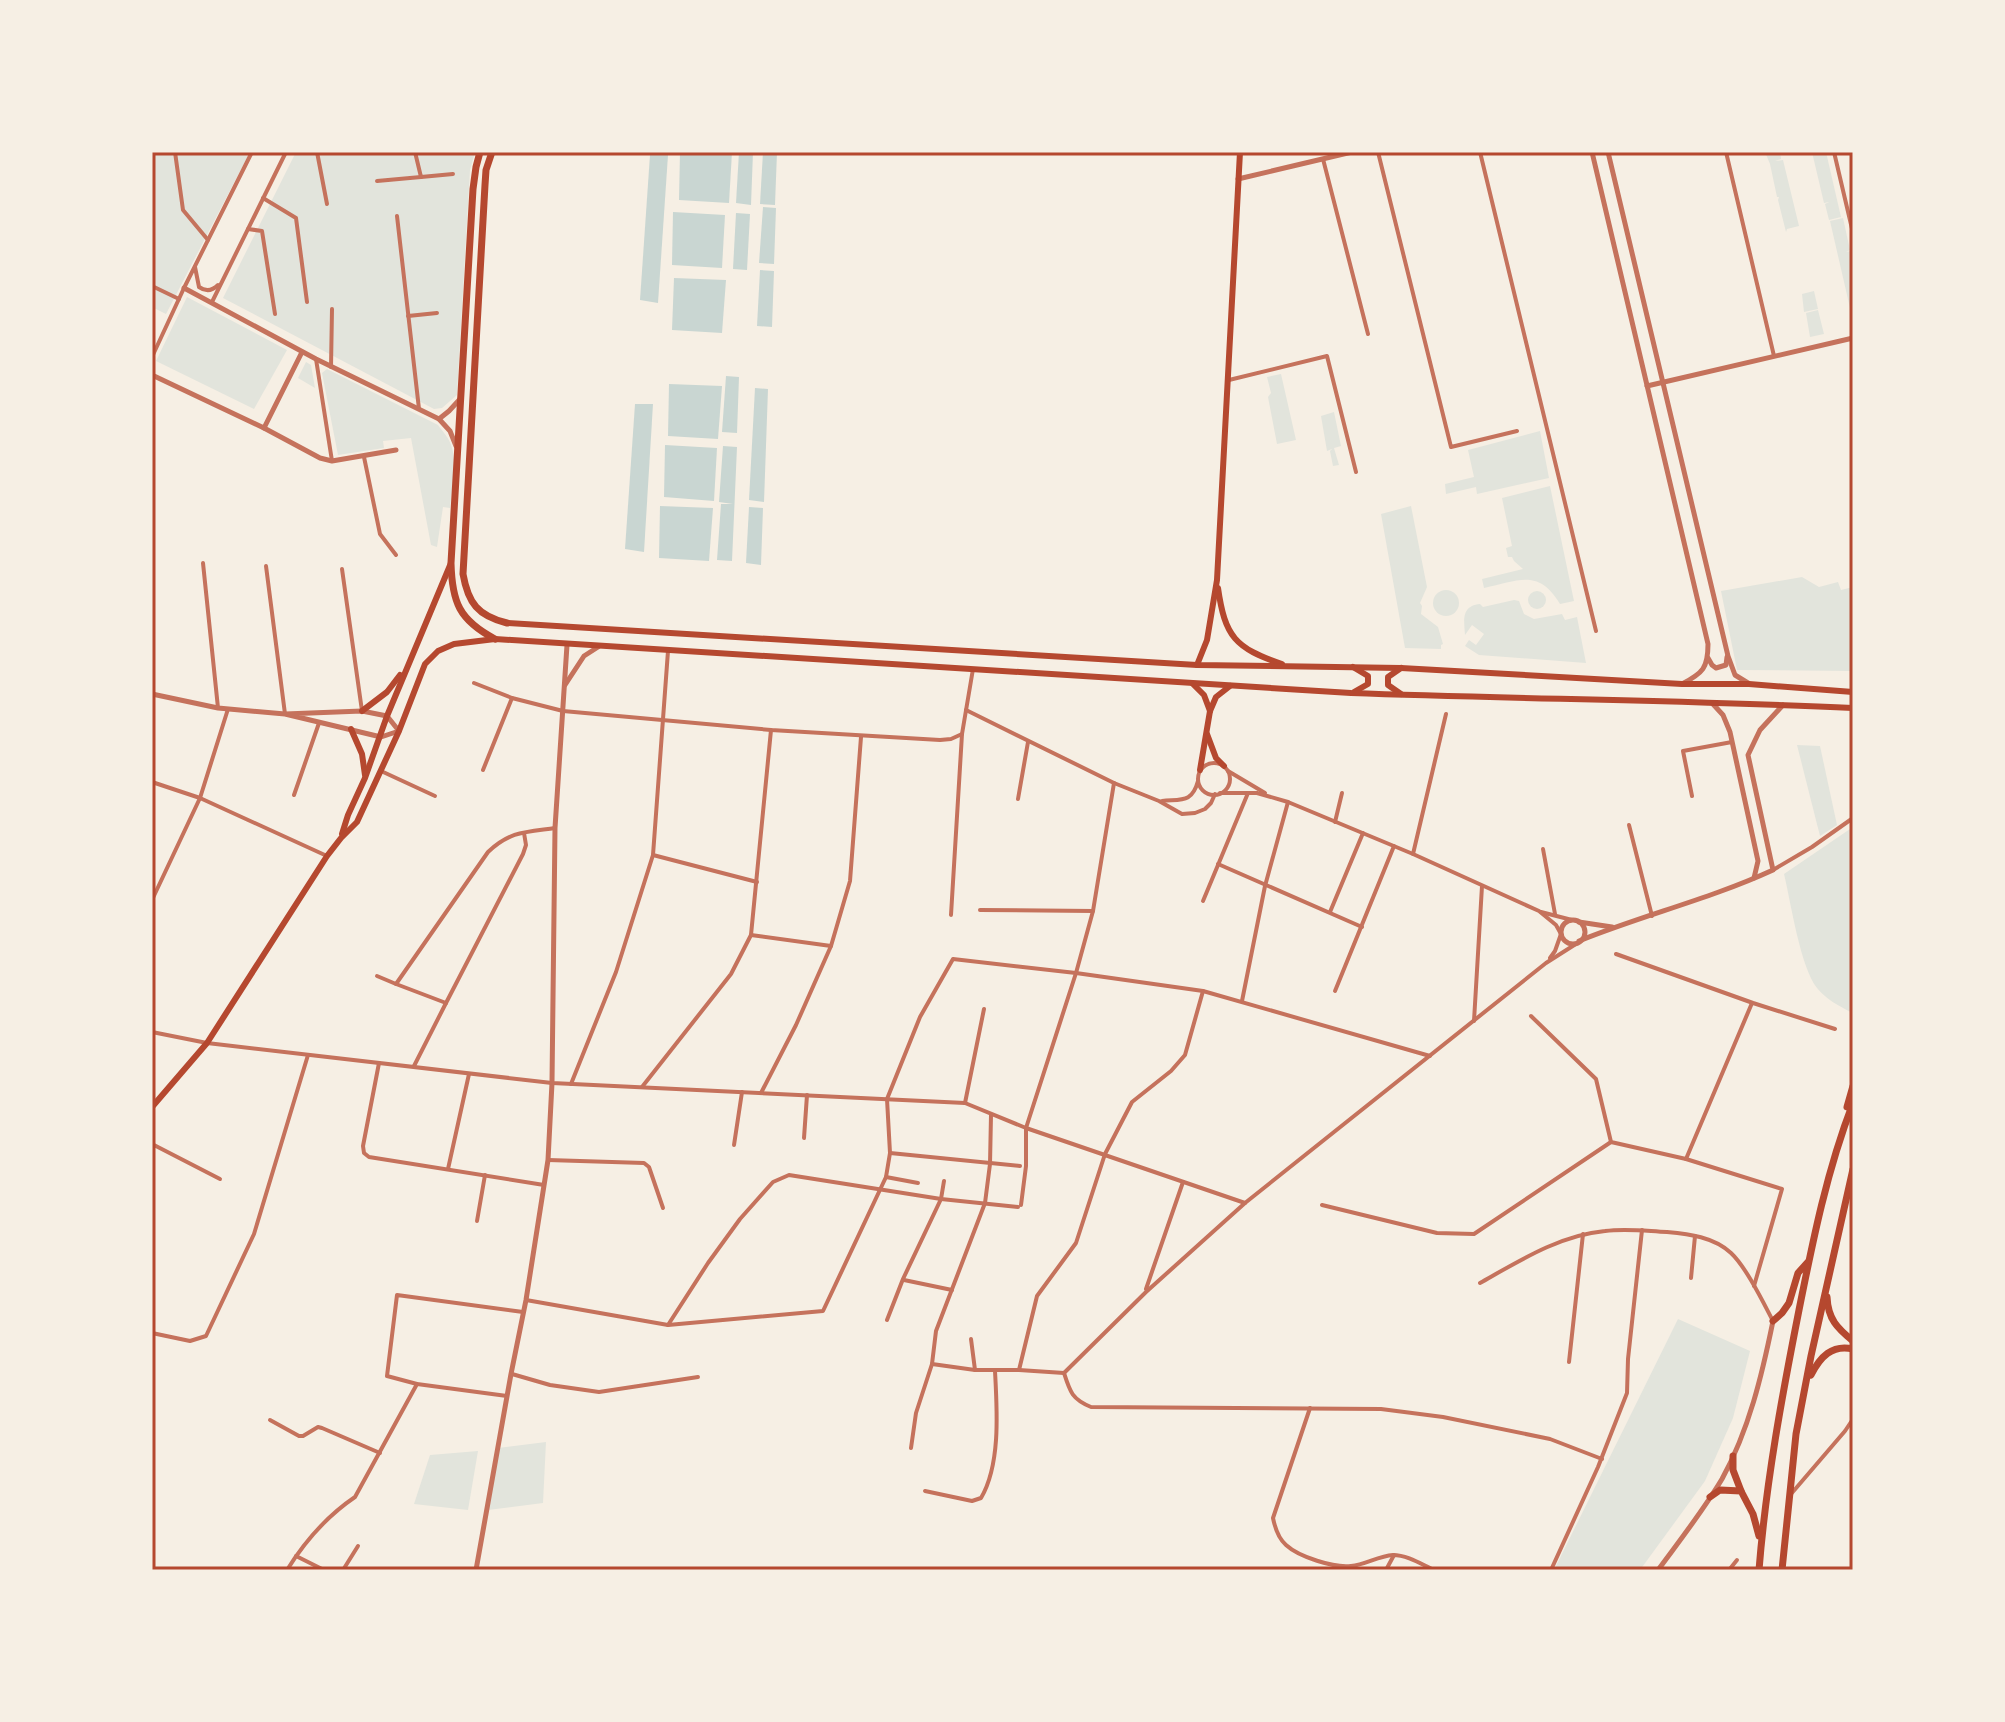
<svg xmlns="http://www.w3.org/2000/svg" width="2005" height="1722" viewBox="0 0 2005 1722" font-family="'Public Sans',sans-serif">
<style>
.green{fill:#e2e4dc}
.water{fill:#c9d6d2}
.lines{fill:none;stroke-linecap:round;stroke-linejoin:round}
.minor{stroke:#c5725c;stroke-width:4}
.tertiary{stroke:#c5725c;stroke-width:5}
.secondary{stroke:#b5482f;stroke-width:6}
.primary{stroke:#b5482f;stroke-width:7}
.trunk{stroke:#b5482f;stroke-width:7}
.neatline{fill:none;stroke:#b5482f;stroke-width:3}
</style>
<rect width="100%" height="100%" fill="#f6efe4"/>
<!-- green -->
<g class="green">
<polygon points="152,152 250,152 166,314 152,307"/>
<polygon points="296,152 475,152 470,170 457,395 442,408 434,409 223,298"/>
<polygon points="1765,152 1780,152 1781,159 1775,161 1783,160 1799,226 1787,229 1786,232 1778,200 1779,197 1777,197 1770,164"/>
<polygon points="1812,152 1826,152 1841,217 1829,220 1825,204 1829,202 1824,203"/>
<polygon points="1843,218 1850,250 1846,252 1851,251 1853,259 1853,321 1830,221"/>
<polygon points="1814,291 1818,309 1804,312 1802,294"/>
<polygon points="187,297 287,350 254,409 156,361"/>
<polygon points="1818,310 1824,334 1810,337 1806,313"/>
<polygon points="306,362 311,365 315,388 298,378"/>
<path d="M327,369L438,425C443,432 450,439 452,448C457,466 452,489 450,508L443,507L437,547L431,545L411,438L383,441L384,448L338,455L322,373Z"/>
<polygon points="1281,374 1296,440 1277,444 1268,397 1271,393 1267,377"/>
<polygon points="1334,412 1341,446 1334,448 1339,465 1333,466 1330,451 1332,449 1327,451 1321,416"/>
<polygon points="1540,431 1549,478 1477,494 1476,487 1446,494 1445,484 1474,477 1468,450"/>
<path d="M1550,486L1574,601L1560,604C1538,568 1519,581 1484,588L1482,579L1523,569L1514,561L1512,557H1508L1506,548L1512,546L1502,498Z"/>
<polygon points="1411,506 1427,587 1420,603 1422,606 1421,614 1438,627 1443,644 1441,645 1441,649 1405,648 1381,514"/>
<polygon points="1802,577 1819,587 1838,582 1841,590 1853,587 1853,671 1737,670 1721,591"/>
<circle cx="1446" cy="603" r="13"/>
<circle cx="1537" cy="600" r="9"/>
<path d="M1514,600L1519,601L1524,614L1534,619L1562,614L1565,620L1577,617L1586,663L1479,655L1465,646L1469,640L1476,645L1484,634L1472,625L1465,635C1464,620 1461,606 1480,604L1483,607Z"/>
<polygon points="1797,745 1820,746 1837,825 1820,836"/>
<path d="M1853,827V1013C1840,1007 1826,999 1817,988C1800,966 1791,903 1784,874Z"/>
<polygon points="1678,1319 1750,1351 1733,1418 1705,1481 1640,1570 1554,1570"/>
<polygon points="546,1442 543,1503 488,1510 498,1448"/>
<polygon points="478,1451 468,1510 414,1504 430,1455"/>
</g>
<!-- water -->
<g class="water">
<polygon points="680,152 732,152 729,203 679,200"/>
<polygon points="739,152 753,152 751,205 736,203"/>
<polygon points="763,152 777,152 775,205 760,204"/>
<polygon points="650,155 668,155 658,303 640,300"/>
<polygon points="763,207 776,208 774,264 759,263"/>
<polygon points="673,212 725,215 722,268 672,265"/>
<polygon points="736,213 750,214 747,270 733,269"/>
<polygon points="760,270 774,271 772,327 757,326"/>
<polygon points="674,278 726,280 722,333 672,330"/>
<polygon points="726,376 739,377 737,433 722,432"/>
<polygon points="669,384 722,386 718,439 668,436"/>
<polygon points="755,388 768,389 764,502 749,500"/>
<polygon points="635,404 653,404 644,552 625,549"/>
<polygon points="665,445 717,448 714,501 664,497"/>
<polygon points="723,446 737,447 732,561 717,560 721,504 733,504 719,502"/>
<polygon points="660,506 713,508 709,561 659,558"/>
<polygon points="749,507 763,508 761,565 746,563"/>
</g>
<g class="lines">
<!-- minor -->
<g class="minor">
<polyline points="175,152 183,210 208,240"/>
<polyline points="317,152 327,204"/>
<polyline points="415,152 421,177 453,174"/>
<polyline points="1378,152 1451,447 1517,431"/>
<polyline points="1480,152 1596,631"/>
<polyline points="1726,152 1774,356"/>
<polyline points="1834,152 1853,233"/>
<polyline points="1323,159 1368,334"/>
<polyline points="377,181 421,177"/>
<polyline points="263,198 296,218 307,302"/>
<polyline points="397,216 419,409"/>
<polyline points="248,229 262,231 275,314"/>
<path d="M195,267L199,287C206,292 212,291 218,285"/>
<polyline points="152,286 179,299"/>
<polyline points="212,302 286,152"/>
<polyline points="408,316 437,313"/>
<polyline points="152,357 184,288 252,152"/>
<polyline points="316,359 332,461"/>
<polyline points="331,367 332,309"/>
<polyline points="1229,380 1327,356 1356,472"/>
<polyline points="364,457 380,534 396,555"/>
<polyline points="203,563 218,708"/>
<polyline points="266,566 285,714"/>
<polyline points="342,569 362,711"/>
<polyline points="474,683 512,698 563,711 771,730 940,740 951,739 962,734"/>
<polyline points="966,710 1114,783 1159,801 1182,814 1195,813 1205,809 1211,803 1215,794"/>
<circle cx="1214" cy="779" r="16"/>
<polyline points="483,770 512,698"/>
<polyline points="381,771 435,796"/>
<polyline points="1228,771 1265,793"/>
<polyline points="152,782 200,798 327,856"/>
<polyline points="1220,793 1257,793 1288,802 1413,854 1539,911 1556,925 1561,934 1555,951 1550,958"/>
<polyline points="294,795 319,723"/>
<polyline points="1692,796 1683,751 1732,742"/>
<polyline points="1018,799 1028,742"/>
<path d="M1162,801C1182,799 1192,803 1198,781"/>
<polyline points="1335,822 1342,793"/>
<polyline points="1629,825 1652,916"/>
<polyline points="1543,849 1555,914"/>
<polyline points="1413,854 1446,714"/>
<polyline points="653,855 757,882"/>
<polyline points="1218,864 1362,927"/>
<polyline points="1773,870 1812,847 1853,818"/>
<polyline points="152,900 200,798 228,709"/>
<polyline points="1203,901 1248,793"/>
<polyline points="980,910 1093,911"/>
<polyline points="1330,912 1363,833"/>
<polyline points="1541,912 1572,920"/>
<polyline points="951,915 962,734 973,669"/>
<polyline points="751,935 831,946"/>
<polyline points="1616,954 1753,1003 1835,1029"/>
<polyline points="377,976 396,984"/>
<polyline points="1335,991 1394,846"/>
<polyline points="1242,1001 1265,886 1288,802"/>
<polyline points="446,1003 523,854 526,845 524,833"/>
<polyline points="1531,1016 1596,1079 1611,1142 1686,1159 1782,1189 1754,1286"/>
<polyline points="1474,1021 1482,886"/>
<polyline points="152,1032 207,1043 552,1083 965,1103 1026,1128 1245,1203"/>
<polyline points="379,1063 363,1146 364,1153 369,1157 544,1185"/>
<path d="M414,1066L446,1003L396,984L488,852C510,831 526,832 555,828"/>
<polyline points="571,1084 616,972 653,855 668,651"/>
<polyline points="642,1087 731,974 751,935 771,730"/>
<polyline points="761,1093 796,1025 831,946 850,881 861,737"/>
<polyline points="965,1103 984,1009"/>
<polyline points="804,1138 807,1095"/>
<polyline points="152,1144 220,1179"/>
<polyline points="734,1145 742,1092"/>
<polyline points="890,1153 1020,1166"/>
<polyline points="1686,1159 1752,1003"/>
<polyline points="548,1160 644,1163 649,1167 663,1208"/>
<polyline points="448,1169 469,1074"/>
<polyline points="886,1177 918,1183"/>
<polyline points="1021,1205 1026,1166 1026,1128 1076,973 1093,911 1114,783"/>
<polyline points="1322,1205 1437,1233 1474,1234 1611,1142"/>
<polyline points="477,1221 485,1175"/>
<polyline points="1691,1278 1695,1236"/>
<polyline points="904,1280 952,1290"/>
<path d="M1480,1283C1519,1261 1560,1235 1605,1231C1626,1228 1646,1231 1667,1232C1689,1234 1714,1237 1731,1253C1746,1267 1763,1302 1773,1321"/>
<polyline points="1146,1289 1183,1182"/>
<polyline points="526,1300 668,1325 823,1311 886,1177 890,1153 887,1099 920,1017 953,959 1076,973 1203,991 1430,1056"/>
<polyline points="887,1320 903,1279 941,1199 944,1181"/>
<polyline points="668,1325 708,1263 740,1219 773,1182 789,1175 941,1199 1018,1207"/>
<polyline points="152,1333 190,1341 206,1336 254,1234 308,1055"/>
<polyline points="971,1339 975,1370"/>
<polyline points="1569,1362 1583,1234"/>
<polyline points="932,1364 975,1370 1019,1370 1064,1373 1146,1292 1245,1203 1546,963 1579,942"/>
<polyline points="1019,1370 1037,1296 1076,1243 1105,1154 1132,1102 1171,1071 1185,1055 1203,991"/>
<path d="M1064,1373C1070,1392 1072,1399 1091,1407L1381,1409L1443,1417L1550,1439L1602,1459"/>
<polyline points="512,1374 550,1385 599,1392 698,1377"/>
<polyline points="507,1396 417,1384 387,1376 397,1295 523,1312"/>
<path d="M1310,1408L1273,1518C1275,1528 1278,1538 1286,1545C1299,1557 1334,1568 1351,1566C1365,1565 1378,1556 1393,1555C1407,1555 1421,1564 1434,1570"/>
<polyline points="270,1420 299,1436 303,1436 318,1427 322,1428 380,1453"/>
<polyline points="911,1448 916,1413 932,1364 936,1331 985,1203 990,1164 991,1115"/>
<path d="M925,1491L972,1501L981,1498C1001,1464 997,1409 995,1371"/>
<polyline points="1791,1494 1845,1431 1853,1419"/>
<polyline points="296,1556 324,1570"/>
<path d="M287,1570C305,1541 327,1516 355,1497L417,1384"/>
<polyline points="343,1570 358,1546"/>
<polyline points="1386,1570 1394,1555"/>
<polyline points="1551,1570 1598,1467 1627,1393 1628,1359 1642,1230"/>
<polyline points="1729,1570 1737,1560"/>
</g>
<!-- tertiary -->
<g class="tertiary">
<path d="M1592,152L1708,644C1708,668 1703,673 1682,684"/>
<polyline points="1608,152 1728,656 1735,675 1748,683"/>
<polyline points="1238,179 1352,152"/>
<polyline points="184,288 316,359 439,419 450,431 456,446"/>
<polyline points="152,375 264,428 320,458 332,461 396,450"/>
<polyline points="1647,386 1853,338"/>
<polyline points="439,419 449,411 461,398"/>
<polyline points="264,428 302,352"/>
<polyline points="1708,658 1712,665 1716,668 1726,665 1727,657"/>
<polyline points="565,685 584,656 598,647"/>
<polyline points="152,694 218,708 285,714 381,737 399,731 387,716 362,711 285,714"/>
<polyline points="1712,703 1723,715 1730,732 1758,861 1754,878"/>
<circle cx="1573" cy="932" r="12"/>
<polyline points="1579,922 1612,927"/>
<path d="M1579,941C1643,915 1710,899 1773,870L1748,755L1760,730L1783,705"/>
<polyline points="476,1570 511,1374 526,1300 548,1160 552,1083 555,828 567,645"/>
<path d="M1658,1570C1680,1540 1703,1511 1722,1479C1749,1430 1762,1375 1773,1321"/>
</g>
<!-- secondary -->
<g class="secondary">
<path d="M1218,588C1225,637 1235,648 1282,664"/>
<polyline points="507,623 1197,665 1401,668 1682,684 1749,684 1853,692"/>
<polyline points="1197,665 1207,640 1217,580 1240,152"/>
<polyline points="1353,667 1368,676 1368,684 1354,692"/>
<polyline points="1401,668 1388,677 1388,685 1401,694"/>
<polyline points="1193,684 1204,695 1210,711"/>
<polyline points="362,711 387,692 400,675"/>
<polyline points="351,729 362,754 365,775"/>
<polyline points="1207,734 1216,758 1224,766"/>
<polyline points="1200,770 1210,711 1216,697 1230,686"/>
<polyline points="342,834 348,815 365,778 387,716 451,563"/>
<path d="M152,1107L207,1043L327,856L341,838L357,822L399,731L425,664L438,651L454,644L495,639L1351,693C1518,699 1686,700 1853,708"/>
</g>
<!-- primary -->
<g class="primary">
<path d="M480,152L476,167L473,189L451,563C452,602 459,620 495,639"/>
<path d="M492,152L486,170L485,185L463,574C468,603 478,616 507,623"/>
</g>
<!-- trunk -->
<g class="trunk">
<polyline points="1847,1107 1853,1086"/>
<path d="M1827,1297C1828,1319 1837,1328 1853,1341"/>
<polyline points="1773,1321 1782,1313 1789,1303 1798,1273 1807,1263"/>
<path d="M1811,1375C1820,1357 1832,1344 1853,1349"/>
<polyline points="1733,1456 1733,1470 1741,1491"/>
<polyline points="1710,1497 1720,1490 1741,1491 1753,1514 1759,1536"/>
<path d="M1759,1570C1766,1482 1782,1396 1799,1310C1813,1240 1827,1170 1853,1103"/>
<polyline points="1782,1570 1796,1434 1811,1356 1853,1169"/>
</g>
</g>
<!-- border -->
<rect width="2005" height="1722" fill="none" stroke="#f6efe4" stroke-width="308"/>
<rect x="154" y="154" width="1697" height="1414" class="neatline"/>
</svg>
